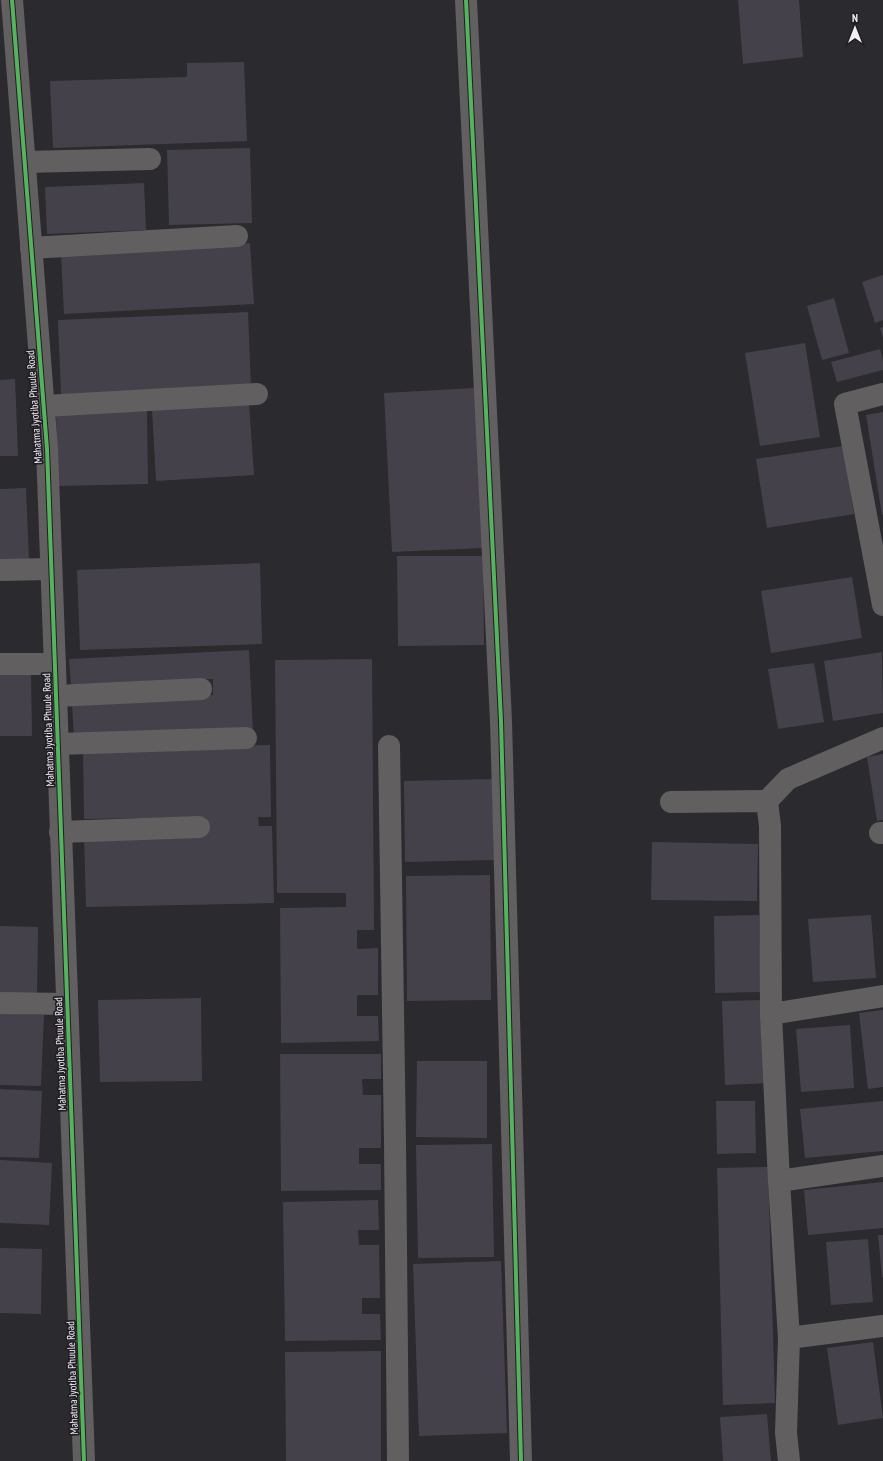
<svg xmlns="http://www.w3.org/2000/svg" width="883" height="1461" viewBox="0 0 883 1461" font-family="'PT Sans Narrow',sans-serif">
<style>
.building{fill:#44414b}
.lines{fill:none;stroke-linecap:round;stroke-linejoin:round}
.minor{stroke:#615f5f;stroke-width:22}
.cycleway-casing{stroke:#211e26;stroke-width:6}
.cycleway{stroke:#56b35d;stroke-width:4}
.labels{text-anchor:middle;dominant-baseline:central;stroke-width:3.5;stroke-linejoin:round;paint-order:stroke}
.street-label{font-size:11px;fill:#f1eff4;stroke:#211e26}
</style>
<rect width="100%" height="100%" fill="#2b2a2e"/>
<!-- building -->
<g class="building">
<polygon points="738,0 799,0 803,57 743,64"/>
<polygon points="244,62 247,141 53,148 50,81 187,77 187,63"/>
<polygon points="250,148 252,223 169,225 167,150"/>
<polygon points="144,183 146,230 47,234 45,187"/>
<polygon points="250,243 254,304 64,314 61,254"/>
<polygon points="883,275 883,320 875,323 862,282"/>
<polygon points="834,298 849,353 822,360 807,306"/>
<polygon points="248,312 251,387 61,395 58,320"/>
<polygon points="883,327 883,338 880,328"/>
<polygon points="805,343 820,437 760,446 745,353"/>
<polygon points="880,349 883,361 883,370 837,382 831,362"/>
<polygon points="15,379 18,456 0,456 0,380"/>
<polygon points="475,388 483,548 392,552 384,393"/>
<polygon points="249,403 254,475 156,481 152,409"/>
<polygon points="147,411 148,484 58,486 56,413"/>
<polygon points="883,412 883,515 882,515 866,415"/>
<polygon points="843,446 854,514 767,528 756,459"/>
<polygon points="26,488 29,561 0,562 0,489"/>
<polygon points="397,556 483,556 484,645 398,646"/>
<polygon points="260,563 262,644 80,650 77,570"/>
<polygon points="852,577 862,638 771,653 761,591"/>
<polygon points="249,650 253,732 74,740 72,702 213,695 213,679 71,686 69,659"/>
<polygon points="882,652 883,713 833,721 824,661"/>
<polygon points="372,659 374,930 357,930 357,949 378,948 378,995 357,995 357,1016 378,1016 379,1041 281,1043 280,908 346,907 346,893 277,893 275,660"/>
<polygon points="814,663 824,722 778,729 768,669"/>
<polygon points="0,673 31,673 32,736 0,736"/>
<polygon points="270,745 271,817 258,817 259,826 272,826 274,903 86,907 84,836 205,834 205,817 84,819 83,749"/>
<polygon points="883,754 883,820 877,821 867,757"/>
<polygon points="492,779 494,860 405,862 404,781"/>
<polygon points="652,842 758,844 757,901 651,900"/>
<polygon points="490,875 491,1000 407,1001 406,876"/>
<polygon points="759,915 761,992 715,993 714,916"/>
<polygon points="871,915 876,978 813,982 808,919"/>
<polygon points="0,926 38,927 37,995 0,995"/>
<polygon points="201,998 202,1081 100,1082 98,1000"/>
<polygon points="768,1000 771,1083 725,1085 722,1001"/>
<polygon points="883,1010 883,1087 868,1089 859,1013"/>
<polygon points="0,1013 44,1015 41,1086 0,1085"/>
<polygon points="850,1025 854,1088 801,1092 796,1029"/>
<polygon points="280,1054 381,1054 381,1079 362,1079 363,1095 381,1095 381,1148 359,1148 359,1164 381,1164 381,1190 281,1191"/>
<polygon points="417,1061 487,1061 487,1138 416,1137"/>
<polygon points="0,1089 42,1091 39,1158 0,1157"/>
<polygon points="716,1101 755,1101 756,1153 717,1154"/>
<polygon points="883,1101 883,1151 805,1158 800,1109"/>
<polygon points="492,1144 494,1257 418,1258 416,1145"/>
<polygon points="0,1160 52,1163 49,1225 0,1223"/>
<polygon points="768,1167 775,1403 723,1405 717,1168"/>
<polygon points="883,1182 883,1228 808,1235 804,1190"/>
<polygon points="378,1200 379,1230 358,1230 359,1245 379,1245 380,1298 362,1298 362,1314 380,1314 381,1340 285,1341 283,1202"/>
<polygon points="878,1235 883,1235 883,1277 882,1277"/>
<polygon points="868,1239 873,1302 831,1305 826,1242"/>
<polygon points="0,1248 42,1249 41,1314 0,1313"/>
<polygon points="501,1261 507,1433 419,1436 413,1264"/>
<polygon points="873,1342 883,1418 838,1425 827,1348"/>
<polygon points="381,1351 381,1461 286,1461 285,1352"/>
<polygon points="767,1414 771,1461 723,1461 720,1417"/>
</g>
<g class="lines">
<!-- minor -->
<g class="minor">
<polyline points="12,0 47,449 84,1461"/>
<polyline points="466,0 501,721 521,1461"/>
<polyline points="25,162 150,159"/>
<polyline points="31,248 237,236"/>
<polyline points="883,394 845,404 883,605"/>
<polyline points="44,406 257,394"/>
<polyline points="0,570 51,569"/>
<polyline points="0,664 55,664"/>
<polyline points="56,696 201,689"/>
<polyline points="58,744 246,738"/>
<polyline points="389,746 395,1142 398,1461"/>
<polyline points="767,801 788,779 883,738"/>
<polyline points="671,802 767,801 770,826 771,1014 779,1181 789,1338"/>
<polyline points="60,832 199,827"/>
<polyline points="880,833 883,833"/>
<polyline points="0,1003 67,1004"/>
<polyline points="771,1014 883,996"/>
<polyline points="779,1181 883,1166"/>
<polyline points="789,1461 786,1433 789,1338 883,1326"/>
</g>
<!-- cycleway casing -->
<g class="cycleway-casing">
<g id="cycleway">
<polyline points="12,0 47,449 84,1461"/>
<polyline points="466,0 501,721 521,1461"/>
</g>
</g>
<!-- cycleway -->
<use href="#cycleway" class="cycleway"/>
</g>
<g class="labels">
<!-- street labels -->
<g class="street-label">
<text transform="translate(34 407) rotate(-94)">Mahatma Jyotiba Phuule Road</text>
<text transform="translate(48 730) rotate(-92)">Mahatma Jyotiba Phuule Road</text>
<text transform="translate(60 1054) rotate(-92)">Mahatma Jyotiba Phuule Road</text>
<text transform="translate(72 1378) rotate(-92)">Mahatma Jyotiba Phuule Road</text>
</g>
</g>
<!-- north arrow -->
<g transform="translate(855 28)" stroke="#211e26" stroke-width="3" paint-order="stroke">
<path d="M0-3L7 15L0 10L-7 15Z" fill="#f1eff4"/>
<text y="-6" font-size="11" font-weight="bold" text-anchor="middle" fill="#f1eff4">N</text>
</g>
</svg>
